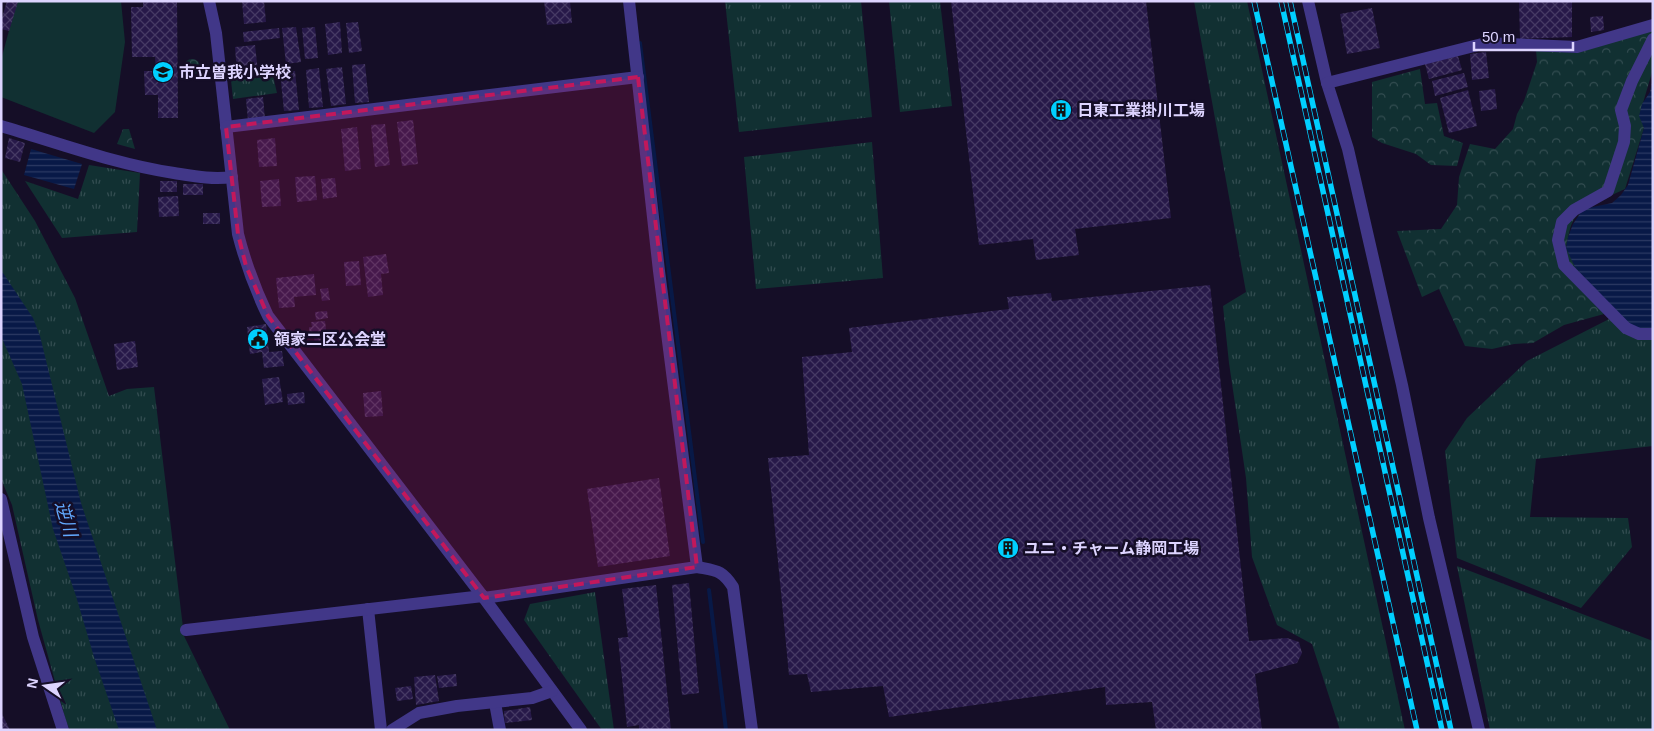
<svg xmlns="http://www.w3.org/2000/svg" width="1654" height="731" viewBox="0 0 1654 731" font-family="Arial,'Noto Sans JP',sans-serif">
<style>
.grass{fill:url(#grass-tufts)}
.forest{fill:url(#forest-crowns)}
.pitch{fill:#113032}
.water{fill:url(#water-rules)}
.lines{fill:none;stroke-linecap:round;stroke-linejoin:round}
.stream{stroke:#081947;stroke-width:4}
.building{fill:url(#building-cross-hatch)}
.minor{stroke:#413788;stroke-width:12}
.rail-casing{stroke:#00cfff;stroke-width:5.5}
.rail{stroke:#150e27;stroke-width:4;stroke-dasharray:11;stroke-linecap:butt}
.marked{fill:#c2185b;fill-opacity:0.2;stroke:#c2185b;stroke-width:4;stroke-dasharray:10 6;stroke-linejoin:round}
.labels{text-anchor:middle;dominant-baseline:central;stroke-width:5;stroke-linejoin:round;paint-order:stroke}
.poi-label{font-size:16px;font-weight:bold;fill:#ddd4ff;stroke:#150e27;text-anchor:start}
.water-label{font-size:18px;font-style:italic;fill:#62a9ff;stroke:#150e27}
</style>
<defs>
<pattern id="grass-tufts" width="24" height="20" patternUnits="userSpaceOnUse" patternTransform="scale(1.25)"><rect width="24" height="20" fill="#113032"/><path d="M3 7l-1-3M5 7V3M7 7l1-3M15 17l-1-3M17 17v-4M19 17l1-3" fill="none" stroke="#334d51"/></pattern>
<pattern id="forest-crowns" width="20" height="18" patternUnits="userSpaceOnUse" patternTransform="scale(1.25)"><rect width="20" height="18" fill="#113032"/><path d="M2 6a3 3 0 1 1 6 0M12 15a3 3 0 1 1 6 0" fill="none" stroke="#334d51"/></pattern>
<pattern id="water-rules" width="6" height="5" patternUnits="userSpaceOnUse" patternTransform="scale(1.25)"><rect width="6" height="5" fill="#081947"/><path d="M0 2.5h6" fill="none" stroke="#2c3a63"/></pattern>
<pattern id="building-cross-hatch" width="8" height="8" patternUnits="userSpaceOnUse" patternTransform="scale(1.25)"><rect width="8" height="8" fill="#271949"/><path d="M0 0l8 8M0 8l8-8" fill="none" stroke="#463a64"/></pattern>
</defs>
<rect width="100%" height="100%" fill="#150e27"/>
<!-- grass -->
<g class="grass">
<polygon points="725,1 861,1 872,117 739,132"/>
<polygon points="889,1 940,1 952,106 900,112"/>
<polygon points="1194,1 1247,1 1405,730 1340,730 1312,644 1277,625 1252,557 1246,478 1229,363 1223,306 1246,292"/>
<polygon points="273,76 277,93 233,99 231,80"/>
<polygon points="872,142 883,278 756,289 744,157"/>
<polygon points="89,165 140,173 137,232 62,238 25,181 78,199"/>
<polygon points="1,169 35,221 75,298 109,396 127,389 154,387 184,636 230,730 70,730 66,721 38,620 12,505 1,479"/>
<polygon points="1615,316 1653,336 1653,446 1536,459 1530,517 1628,518 1632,547 1581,608 1457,558 1445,451 1467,418 1527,361"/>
<polygon points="1457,566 1653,641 1653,730 1490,730"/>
<polygon points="595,592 614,730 602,730 524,620 530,604"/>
</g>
<!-- forest -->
<g class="forest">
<path d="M1653,27V69L1640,113L1644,128L1625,189C1611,196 1580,207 1573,221C1569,229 1568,239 1566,248L1604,314L1564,325L1533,343L1514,344L1492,349L1465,346L1439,289L1422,297L1397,231L1441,229L1457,205L1459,177L1470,144L1495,149L1513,129L1517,114L1524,101L1537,62L1536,50Z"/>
<circle cx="192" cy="67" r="8"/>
<polygon points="1420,69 1425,104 1437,103 1444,136 1463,143 1457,166 1431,165 1416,154 1382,143 1372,137 1372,82"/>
<polygon points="123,129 129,129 135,149 117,144"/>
</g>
<!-- pitch -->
<polygon class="pitch" points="17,1 121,1 125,42 115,112 94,133 1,97 1,60"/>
<!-- water -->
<g class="water">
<polygon points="1653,78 1653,330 1643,330 1626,325 1575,267 1566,248 1568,237 1573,224 1583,209 1612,203 1621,195 1628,185 1644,128 1639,116 1642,104 1650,92"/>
<polygon points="31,149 82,164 74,189 24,175"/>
<polygon points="1,270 33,318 40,336 81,503 157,730 119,730 94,657 76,596 53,529 22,384 1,336"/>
</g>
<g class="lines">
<!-- stream -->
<g class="stream">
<polyline points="640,43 703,542"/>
<polyline points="709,590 726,730"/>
</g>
</g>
<!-- building -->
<g class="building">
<polygon points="7,1 18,2 9,31 1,29 1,21"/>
<polygon points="143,1 177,1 178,118 158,118 158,95 145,95 144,71 156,71 155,57 132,57 131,7 143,7"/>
<polygon points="242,1 264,1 266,22 244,24"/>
<polygon points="544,1 570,1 572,23 547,25"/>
<polygon points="951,1 1146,1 1171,218 1075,229 1079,255 1036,260 1033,239 979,245"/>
<polygon points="1519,1 1572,1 1572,37 1520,39"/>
<polygon points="1372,8 1380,48 1347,54 1340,14"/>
<polygon points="1603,16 1604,30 1591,32 1590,17"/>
<polygon points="340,22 342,53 328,55 325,24"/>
<polygon points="358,22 362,51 349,53 346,23"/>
<polygon points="296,27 301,62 286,64 282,28"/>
<polygon points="315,27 318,58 305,59 302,28"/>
<polygon points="279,28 280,38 244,42 243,32"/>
<polygon points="255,45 258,72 237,74 235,47"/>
<polygon points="1486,52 1489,78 1472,80 1470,54"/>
<polygon points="1458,56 1462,70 1429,79 1425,64"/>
<polygon points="365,64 369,102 355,103 352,65"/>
<polygon points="342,67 346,104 331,106 326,69"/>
<polygon points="319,68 323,107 309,108 306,70"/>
<polygon points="295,71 299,110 284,111 280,72"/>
<polygon points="1464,73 1468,87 1435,96 1432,81"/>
<polygon points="1495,89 1497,109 1481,111 1479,91"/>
<polygon points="1468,90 1477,126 1449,133 1440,98"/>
<polygon points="263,97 265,119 248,121 246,99"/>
<polygon points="413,120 418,164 402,166 397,122"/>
<polygon points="385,124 390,165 375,167 371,125"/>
<polygon points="357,127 361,169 345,171 341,129"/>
<polygon points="9,138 25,143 20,162 5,158"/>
<polygon points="275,138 277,166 259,167 257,140"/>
<polygon points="315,176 317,200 297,202 295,177"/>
<polygon points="335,178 337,197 323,199 321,179"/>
<polygon points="279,179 281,206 262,207 260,181"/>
<rect x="160" y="181" width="17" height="11"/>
<rect x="183" y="184" width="20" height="11"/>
<polygon points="178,196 179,216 159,217 158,197"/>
<rect x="203" y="213" width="17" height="11"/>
<polygon points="386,254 389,273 381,274 383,295 368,297 363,257"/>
<polygon points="359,261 361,285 346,286 344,262"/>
<polygon points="314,274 316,295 294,297 295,307 279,308 276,278"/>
<polygon points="1210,285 1249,641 1287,638 1299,642 1302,653 1297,663 1255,674 1262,730 1156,730 1152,702 1106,705 1105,687 889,717 883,686 811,692 807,674 789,675 768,458 809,455 802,357 852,352 849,328 1009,309 1007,297 1051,293 1052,301"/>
<polygon points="328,288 330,300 322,301 320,289"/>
<polygon points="327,311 328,318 316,320 315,312"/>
<polygon points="325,321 328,346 315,347 314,336 310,336 309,327 312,327 311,322"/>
<polygon points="266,324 269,352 282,351 284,366 264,368 262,352 250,354 247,327"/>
<polygon points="135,341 138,367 117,370 114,344"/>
<polygon points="279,377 283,402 265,405 262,379"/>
<polygon points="381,391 383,416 365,417 363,393"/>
<polygon points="304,392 305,403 288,405 287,394"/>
<polygon points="659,478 670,556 598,567 587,489"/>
<polygon points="689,583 699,693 682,695 672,585"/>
<polygon points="656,585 671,730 639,730 639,725 627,727 618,638 628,637 622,589"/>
<polygon points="456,674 457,686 439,688 437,676"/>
<polygon points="435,675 439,701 416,705 414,677"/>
<polygon points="411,686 413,699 397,701 395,688"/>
<polygon points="530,707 532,720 505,723 504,711"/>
<polygon points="1,712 10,730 1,730"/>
</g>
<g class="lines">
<!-- minor -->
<g class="minor">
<path d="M209,1L216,33L238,234C246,265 254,287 268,316L484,598L581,730"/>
<polyline points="629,1 659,271 697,567"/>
<polyline points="1308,1 1327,83 1348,149 1402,385 1429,518 1479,730"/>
<polyline points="1653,39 1632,81 1621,110 1625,126 1624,142 1608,191 1574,210 1562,222 1558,240 1564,265 1626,328 1639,334 1653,334"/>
<polyline points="1327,83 1486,43 1577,47 1653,25"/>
<path d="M1,126C59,143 115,164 174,173C193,176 213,180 232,177"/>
<polyline points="226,127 638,77"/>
<polyline points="1,499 33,637 63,730"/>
<path d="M484,598L697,567C717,571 722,570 733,587L752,730"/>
<polyline points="368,609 381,730"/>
<polyline points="186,630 483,596"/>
<polyline points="495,703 500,730"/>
<polyline points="392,730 419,713 457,706 532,698 552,691"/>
</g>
<!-- rail casing -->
<g class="rail-casing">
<g id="rail">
<polyline points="1254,1 1417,730"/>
<polyline points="1281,1 1442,730"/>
<polyline points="1290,1 1451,730"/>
</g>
</g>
<!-- rail -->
<use href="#rail" class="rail"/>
</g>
<!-- marked area -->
<path class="marked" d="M638,77L697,567L484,598L268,316L246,266L238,234L226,127Z"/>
<!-- icons -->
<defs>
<g id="school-disc" transform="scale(1.125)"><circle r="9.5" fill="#00cfff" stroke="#150e27"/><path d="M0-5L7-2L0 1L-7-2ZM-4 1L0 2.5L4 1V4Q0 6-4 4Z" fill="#111"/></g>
<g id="building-disc" transform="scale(1.125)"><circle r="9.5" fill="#00cfff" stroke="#150e27"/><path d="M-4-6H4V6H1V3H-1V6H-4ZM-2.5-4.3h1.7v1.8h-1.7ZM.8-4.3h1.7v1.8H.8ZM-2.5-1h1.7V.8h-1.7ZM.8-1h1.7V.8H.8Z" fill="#111"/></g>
<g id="civic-disc" transform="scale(1.125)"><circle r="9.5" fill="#00cfff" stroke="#150e27"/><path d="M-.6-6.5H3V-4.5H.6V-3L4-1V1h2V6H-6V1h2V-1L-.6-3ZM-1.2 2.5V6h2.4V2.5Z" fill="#111"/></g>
</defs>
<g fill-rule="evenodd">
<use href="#school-disc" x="163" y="72"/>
<use href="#building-disc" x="1061" y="110"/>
<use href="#civic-disc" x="258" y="339"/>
<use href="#building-disc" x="1008" y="548"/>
</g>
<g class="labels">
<!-- poi labels -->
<g class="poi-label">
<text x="179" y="72">市立曽我小学校</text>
<text x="1077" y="110">日東工業掛川工場</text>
<text x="274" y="339">領家二区公会堂</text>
<text x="1024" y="548">ユニ・チャーム静岡工場</text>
</g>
<!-- water labels -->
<g class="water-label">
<text transform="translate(66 519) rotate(74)">逆川</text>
</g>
</g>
<!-- border -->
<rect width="1654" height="731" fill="none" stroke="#ddd4ff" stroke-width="5"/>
<!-- north arrow -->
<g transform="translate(45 686) rotate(283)" stroke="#150e27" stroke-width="4" paint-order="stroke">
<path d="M0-4L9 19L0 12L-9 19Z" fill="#ddd4ff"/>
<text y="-8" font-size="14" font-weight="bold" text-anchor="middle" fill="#ddd4ff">N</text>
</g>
<!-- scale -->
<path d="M1474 42v8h99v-8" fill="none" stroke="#ddd4ff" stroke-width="2.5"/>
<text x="1482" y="42" font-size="15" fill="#ddd4ff" stroke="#150e27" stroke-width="4" paint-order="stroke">50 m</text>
</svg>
